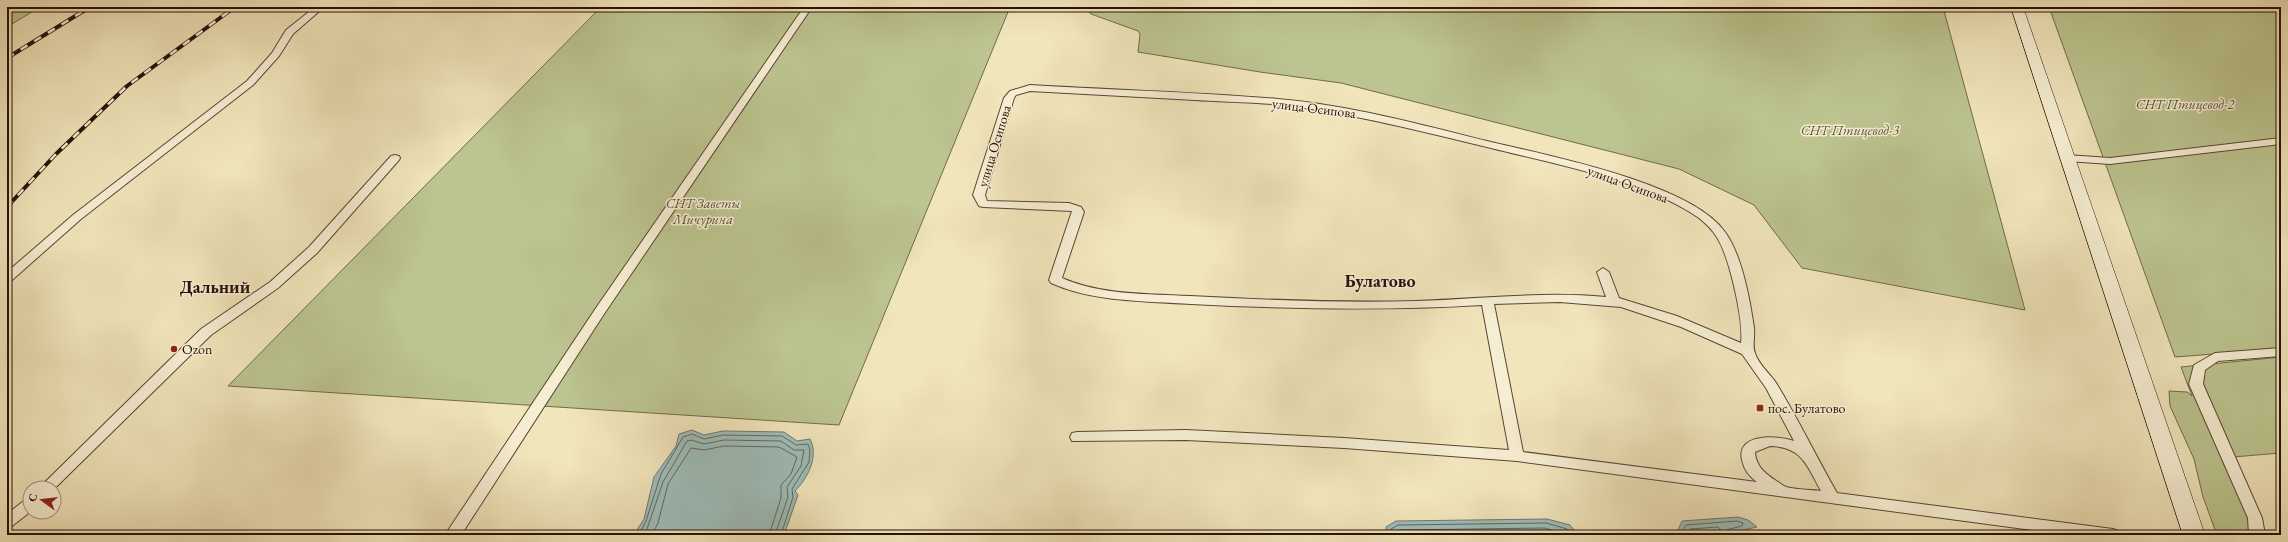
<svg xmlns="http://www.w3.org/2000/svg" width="2288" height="542" viewBox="0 0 2288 542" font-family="'EB Garamond',serif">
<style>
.green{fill:#bcc48f;stroke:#726a4b}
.water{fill:#9dbdb9;stroke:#6e7872}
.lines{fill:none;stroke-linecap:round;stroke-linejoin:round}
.shore{stroke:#626660;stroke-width:1}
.street-casing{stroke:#5a4534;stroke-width:2}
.secondary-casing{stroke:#281007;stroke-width:1}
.street{fill:#f6eed3;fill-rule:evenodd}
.secondary{fill:#f6eed3;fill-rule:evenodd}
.rail-casing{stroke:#281007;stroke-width:4}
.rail{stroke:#f6eed3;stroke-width:2.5;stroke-dasharray:8;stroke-linecap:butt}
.poi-dot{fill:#8f2418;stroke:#f6eed3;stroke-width:1.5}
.labels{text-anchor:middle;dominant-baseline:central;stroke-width:3;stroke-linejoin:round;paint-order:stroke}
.park-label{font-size:14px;font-style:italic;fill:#5c4f37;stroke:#f6eed3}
.street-label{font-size:14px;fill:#281007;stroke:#f6eed3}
.poi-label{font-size:14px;fill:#281007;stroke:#f6eed3;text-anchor:start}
.district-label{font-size:18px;font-weight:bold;fill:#281007;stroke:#f6eed3}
</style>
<rect width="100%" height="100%" fill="#f1e5bb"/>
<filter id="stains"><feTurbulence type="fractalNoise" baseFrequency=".005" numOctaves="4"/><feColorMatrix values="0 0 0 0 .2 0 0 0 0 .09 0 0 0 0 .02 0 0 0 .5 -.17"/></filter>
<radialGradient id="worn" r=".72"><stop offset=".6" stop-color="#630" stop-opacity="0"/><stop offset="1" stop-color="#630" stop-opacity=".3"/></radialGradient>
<!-- green -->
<g class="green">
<polygon points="7,7 40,7 7,27"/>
<polygon points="601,7 1010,7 839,425 228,386"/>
<polygon points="1085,7 1943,7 2025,310 1802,268 1754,205 1679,169 1341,83 1260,72 1138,52 1140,34 1138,31 1091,14"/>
<polygon points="2049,7 2281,7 2281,349 2175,357"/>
<polygon points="2281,357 2281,453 2221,458 2249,519 2249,535 2217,535 2203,497 2194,459 2170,406 2169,391 2187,392 2192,396 2181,367"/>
</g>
<!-- water -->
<g class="water">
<path d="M692,430L704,435L723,431L784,432L797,441L810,439C819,456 808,478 795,491L798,495L784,535H634L644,519L654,477L676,446L679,434Z"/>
<polygon points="1738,517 1748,520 1757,527 1720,535 1681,535 1678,530 1682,521"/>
<polygon points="1547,519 1570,525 1578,535 1386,535 1386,527 1396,521"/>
</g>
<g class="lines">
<!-- shore -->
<g class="shore">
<polyline points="639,535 646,521 661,474 683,437 692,434 704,439 723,435 782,436 796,445 808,444 810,450 809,462 792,489 793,497 781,535"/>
<polyline points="645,535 663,482 687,441 691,440 704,444 724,440 781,441 794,450 804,450 801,466 787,487 788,497 775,535"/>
<polyline points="652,535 658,523 668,484 691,448 704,450 724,446 779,447 797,457 791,474 781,485 781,498 769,535"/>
<polyline points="1390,535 1391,529 1398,525 1546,523 1567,529 1572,535"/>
<polyline points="1395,535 1400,530 1545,528 1566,535"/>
<polyline points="1439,535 1549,535"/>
<polyline points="1684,535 1683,530 1686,525 1737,521 1743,523 1742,526 1726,530 1724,535"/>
<polyline points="1689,535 1690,529 1718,527 1720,529 1719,535"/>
</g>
<!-- street casing -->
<g class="street-casing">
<g id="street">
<polygon points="315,7 324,7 293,34 279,56 253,85 81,219 11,281 7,282 7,272 73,215 247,81 272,53 286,30"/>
<polygon points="804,7 812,7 604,314 461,535 445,535 596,308"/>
<path d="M1030,85C1113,90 1196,92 1278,99C1349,105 1418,124 1487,141C1545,155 1691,183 1725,232C1742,255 1750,300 1754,328C1755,337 1752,346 1755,353C1759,366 1772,375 1778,386C1799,421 1817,458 1837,493L2113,529L2118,531L2121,535H2069L1517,461L1344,448L1186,440L1072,441L1070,437L1072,433L1077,432L1186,430L1344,438L1509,450L1482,305C1385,311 1288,309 1191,304C1145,301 1093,302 1051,283L1049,280L1072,211L983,207L979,206L973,195L1004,98L1010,91ZM1030,91C1085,94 1140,97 1195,100C1224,102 1253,102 1282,105C1364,115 1444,137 1524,156C1578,169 1654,186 1699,218C1705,223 1712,229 1716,236C1729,254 1744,321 1741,343L1677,316L1619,298L1609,272L1603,268L1597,272L1606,297C1543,291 1480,299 1416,301C1341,303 1265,300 1190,296C1148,294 1100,295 1062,278L1084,212L1081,207L1069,203L987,201L985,195L1014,98L1016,95ZM1560,302L1621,307L1681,327L1742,354L1766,388L1794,441C1777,435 1736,433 1742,460C1744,470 1750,477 1757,482L1523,452L1494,304ZM1770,446C1803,447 1807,466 1821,491C1814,490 1788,489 1784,486C1771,477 1756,470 1755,452Z"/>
<polygon points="2281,138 2281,144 2110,164 2067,161 2062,158 2067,155 2110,158"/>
<polygon points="395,155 399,156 400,158 399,160 317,253 278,288 211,335 54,489 39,488 201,329 270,282 309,247 391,156"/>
<polygon points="2281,348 2281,356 2218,361 2205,370 2203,384 2262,518 2265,535 2249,535 2248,518 2189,384 2194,365 2215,353"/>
<polygon points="30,498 30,512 12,526 7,528 7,514 25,500"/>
</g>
</g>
<!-- secondary casing -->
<g class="secondary-casing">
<polygon id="secondary" points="2011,7 2023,7 2205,535 2183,535"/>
</g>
<!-- street -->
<use href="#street" class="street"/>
<!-- secondary -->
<use href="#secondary" class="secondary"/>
<!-- rail casing -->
<g class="rail-casing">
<g id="rail">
<polyline points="7,58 90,7"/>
<polyline points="7,207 56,154 127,86 235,7"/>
</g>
</g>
<!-- rail -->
<use href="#rail" class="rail"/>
</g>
<!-- markers -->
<g class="poi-dot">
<circle cx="174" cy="349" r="4"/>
<rect x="1756" y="404" width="8" height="8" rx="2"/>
</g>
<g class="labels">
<!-- park labels -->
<g class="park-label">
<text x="2185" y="104">СНТ Птицевод-2</text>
<text x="1850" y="130">СНТ Птицевод-3</text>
<text x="703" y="203">СНТ Заветы<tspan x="703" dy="16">Мичурина</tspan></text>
</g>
<!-- street labels -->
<g class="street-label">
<text transform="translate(1314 108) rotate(7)">улица Осипова</text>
<text transform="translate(994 146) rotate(-73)">улица Осипова</text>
<text transform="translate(1628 184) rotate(20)">улица Осипова</text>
</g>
<!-- poi labels -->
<g class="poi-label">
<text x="182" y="349">Ozon</text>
<text x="1768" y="408">пос. Булатово</text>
</g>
<!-- district labels -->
<g class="district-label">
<text x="1380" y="280">Булатово</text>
<text x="215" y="286">Дальний</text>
</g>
</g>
<!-- margin -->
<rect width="2288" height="542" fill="none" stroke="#f1e5bb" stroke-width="24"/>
<rect x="8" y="8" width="2272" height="526" fill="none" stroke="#281007" stroke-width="2"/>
<rect x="12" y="12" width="2264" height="518" fill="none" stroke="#281007"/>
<!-- north arrow -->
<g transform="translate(42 500) rotate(285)"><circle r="19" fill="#f6eed3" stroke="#a49581"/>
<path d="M0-3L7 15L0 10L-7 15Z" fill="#8f2418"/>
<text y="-6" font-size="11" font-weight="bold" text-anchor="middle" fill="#281007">С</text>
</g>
<rect width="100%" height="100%" filter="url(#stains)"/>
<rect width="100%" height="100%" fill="url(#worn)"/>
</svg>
